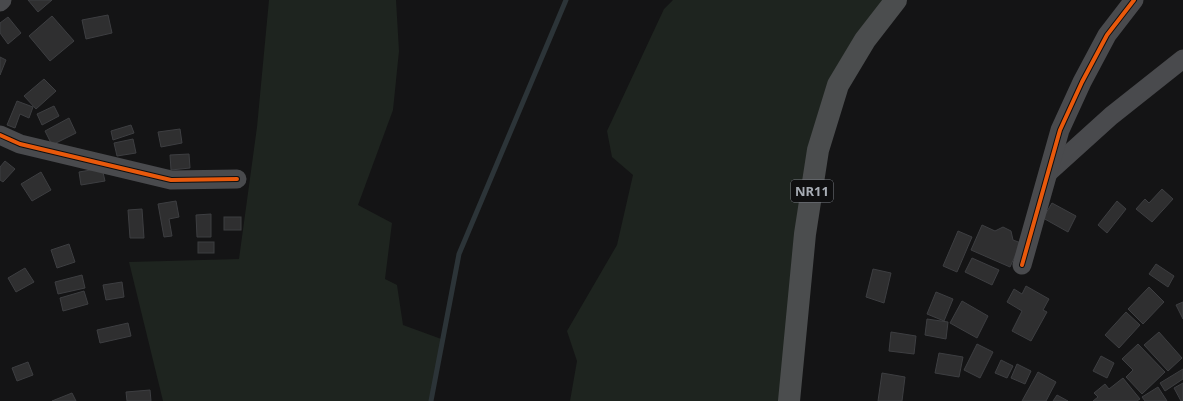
<svg xmlns="http://www.w3.org/2000/svg" width="1183" height="401" viewBox="0 0 1183 401" font-family="'Noto Sans',sans-serif">
<style>
.green{fill:#1e241f}
.lines{fill:none;stroke-linecap:round;stroke-linejoin:round}
.stream{stroke:#2c3438;stroke-width:5}
.building{fill:#2f2f30;stroke:#3d3e41}
.street{stroke:#494a4d;stroke-width:19}
.highway{stroke:#4b4d4e;stroke-width:22}
.cycleway-casing{stroke:#0f0f10;stroke-width:6}
.cycleway{stroke:#e8590c;stroke-width:4}
.labels{text-anchor:middle;dominant-baseline:central;stroke-width:3;stroke-linejoin:round;paint-order:stroke}
.shield{fill:#0f0f10;stroke:#797d83;stroke-width:1}
.shield-label{font-size:13px;font-weight:bold;fill:#a7acb4}
</style>
<rect width="100%" height="100%" fill="#141415"/>
<!-- green -->
<g class="green">
<polygon points="269,0 396,0 399,51 393,110 358,205 392,223 385,279 397,285 403,325 444,340 430,401 163,401 129,262 239,259 257,127"/>
<polygon points="673,0 896,0 838,85 789,401 570,401 577,361 567,331 617,245 633,175 612,157 607,131 664,9"/>
</g>
<g class="lines">
<!-- stream -->
<polyline class="stream" points="431,401 459,254 566,0"/>
</g>
<!-- building -->
<g class="building">
<polygon points="28,0 52,0 38,12"/>
<polygon points="108,15 112,33 86,39 82,20"/>
<polygon points="52,16 74,41 50,61 29,36"/>
<polygon points="8,17 21,33 8,44 0,33 0,23"/>
<polygon points="0,57 6,60 0,75"/>
<polygon points="44,79 56,91 36,109 24,96"/>
<polygon points="17,101 33,107 29,118 20,114 15,128 7,125"/>
<polygon points="54,106 59,116 42,125 37,114"/>
<polygon points="69,118 76,133 52,145 45,131"/>
<polygon points="131,125 134,133 113,140 111,131"/>
<polygon points="180,129 182,143 161,147 158,132"/>
<polygon points="133,139 136,153 117,156 114,143"/>
<polygon points="189,154 190,168 171,170 170,155"/>
<polygon points="5,161 15,169 3,182 0,180 0,167"/>
<polygon points="102,168 105,181 81,185 79,172"/>
<polygon points="41,172 51,190 32,201 21,184"/>
<polygon points="1162,189 1173,199 1152,222 1136,209 1145,199 1149,203"/>
<polygon points="176,201 179,217 169,219 172,236 164,237 158,204"/>
<polygon points="1117,201 1126,209 1107,233 1098,225"/>
<polygon points="1052,203 1076,216 1068,232 1043,218"/>
<polygon points="142,209 144,238 130,238 128,210"/>
<polygon points="211,214 211,237 197,237 196,215"/>
<rect x="224" y="217" width="17" height="13"/>
<polygon points="982,225 995,231 1003,227 1011,231 1013,240 1021,243 1010,267 971,250"/>
<polygon points="958,231 972,237 957,272 943,266"/>
<rect x="198" y="242" width="16" height="11"/>
<polygon points="69,244 75,262 57,268 51,250"/>
<polygon points="972,258 999,270 992,285 965,272"/>
<polygon points="1156,264 1174,276 1168,287 1149,274"/>
<polygon points="25,268 34,282 16,292 8,278"/>
<polygon points="873,269 891,273 884,303 866,297"/>
<polygon points="82,275 85,288 58,294 55,282"/>
<polygon points="122,282 124,297 106,300 103,285"/>
<polygon points="1026,286 1049,299 1043,310 1047,312 1031,341 1012,331 1022,311 1007,302 1014,289 1022,294"/>
<polygon points="1149,287 1164,302 1143,324 1128,309"/>
<polygon points="84,291 88,304 63,311 60,298"/>
<polygon points="936,292 953,299 944,321 927,314"/>
<polygon points="962,301 988,316 977,338 950,323"/>
<polygon points="1183,302 1183,319 1176,305"/>
<polygon points="1126,312 1140,325 1119,348 1105,335"/>
<polygon points="927,319 948,322 946,339 925,335"/>
<polygon points="128,323 131,336 100,343 97,330"/>
<polygon points="891,332 916,336 914,354 889,351"/>
<polygon points="1159,332 1182,358 1168,371 1144,345"/>
<polygon points="977,344 993,352 980,378 964,370"/>
<polygon points="1138,344 1165,372 1142,394 1126,377 1133,370 1122,359"/>
<polygon points="939,353 963,357 959,377 935,373"/>
<polygon points="1101,356 1114,363 1107,378 1093,371"/>
<polygon points="1001,360 1013,366 1007,378 995,373"/>
<polygon points="28,362 33,375 17,381 12,368"/>
<polygon points="1017,364 1031,371 1025,384 1011,378"/>
<polygon points="1183,369 1183,379 1165,391 1160,383"/>
<polygon points="1038,372 1056,382 1046,401 1022,401"/>
<polygon points="882,373 905,377 902,401 878,401"/>
<polygon points="1123,378 1140,399 1137,401 1093,401 1098,397 1094,393 1105,384 1109,389"/>
<polygon points="1183,383 1183,401 1181,401 1174,388"/>
<polygon points="1158,387 1167,401 1145,401 1142,397"/>
<polygon points="150,390 151,401 127,401 126,392"/>
<polygon points="72,393 76,401 52,401"/>
<polygon points="1057,395 1068,401 1053,401"/>
</g>
<g class="lines">
<!-- street -->
<g class="street">
<polyline points="0,2 2,0"/>
<polyline points="0,135 20,144 171,180 237,179"/>
<polyline points="1049,172 1111,116 1183,59"/>
<polyline points="1022,265 1060,130 1082,82 1107,35 1134,0"/>
</g>
<!-- highway -->
<polyline class="highway" points="789,401 805,234 818,150 838,85 865,40 896,0"/>
<!-- cycleway casing -->
<g class="cycleway-casing">
<g id="cycleway">
<polyline points="0,135 20,144 171,180 237,179"/>
<polyline points="1022,265 1060,130 1082,82 1107,35 1134,0"/>
</g>
</g>
<!-- cycleway -->
<use href="#cycleway" class="cycleway"/>
</g>
<g class="labels">
<!-- shield labels -->
<rect class="shield" x="791" y="180" width="42" height="22" rx="3"/>
<g class="shield-label">
<text x="812" y="191">NR11</text>
</g>
</g>
</svg>
